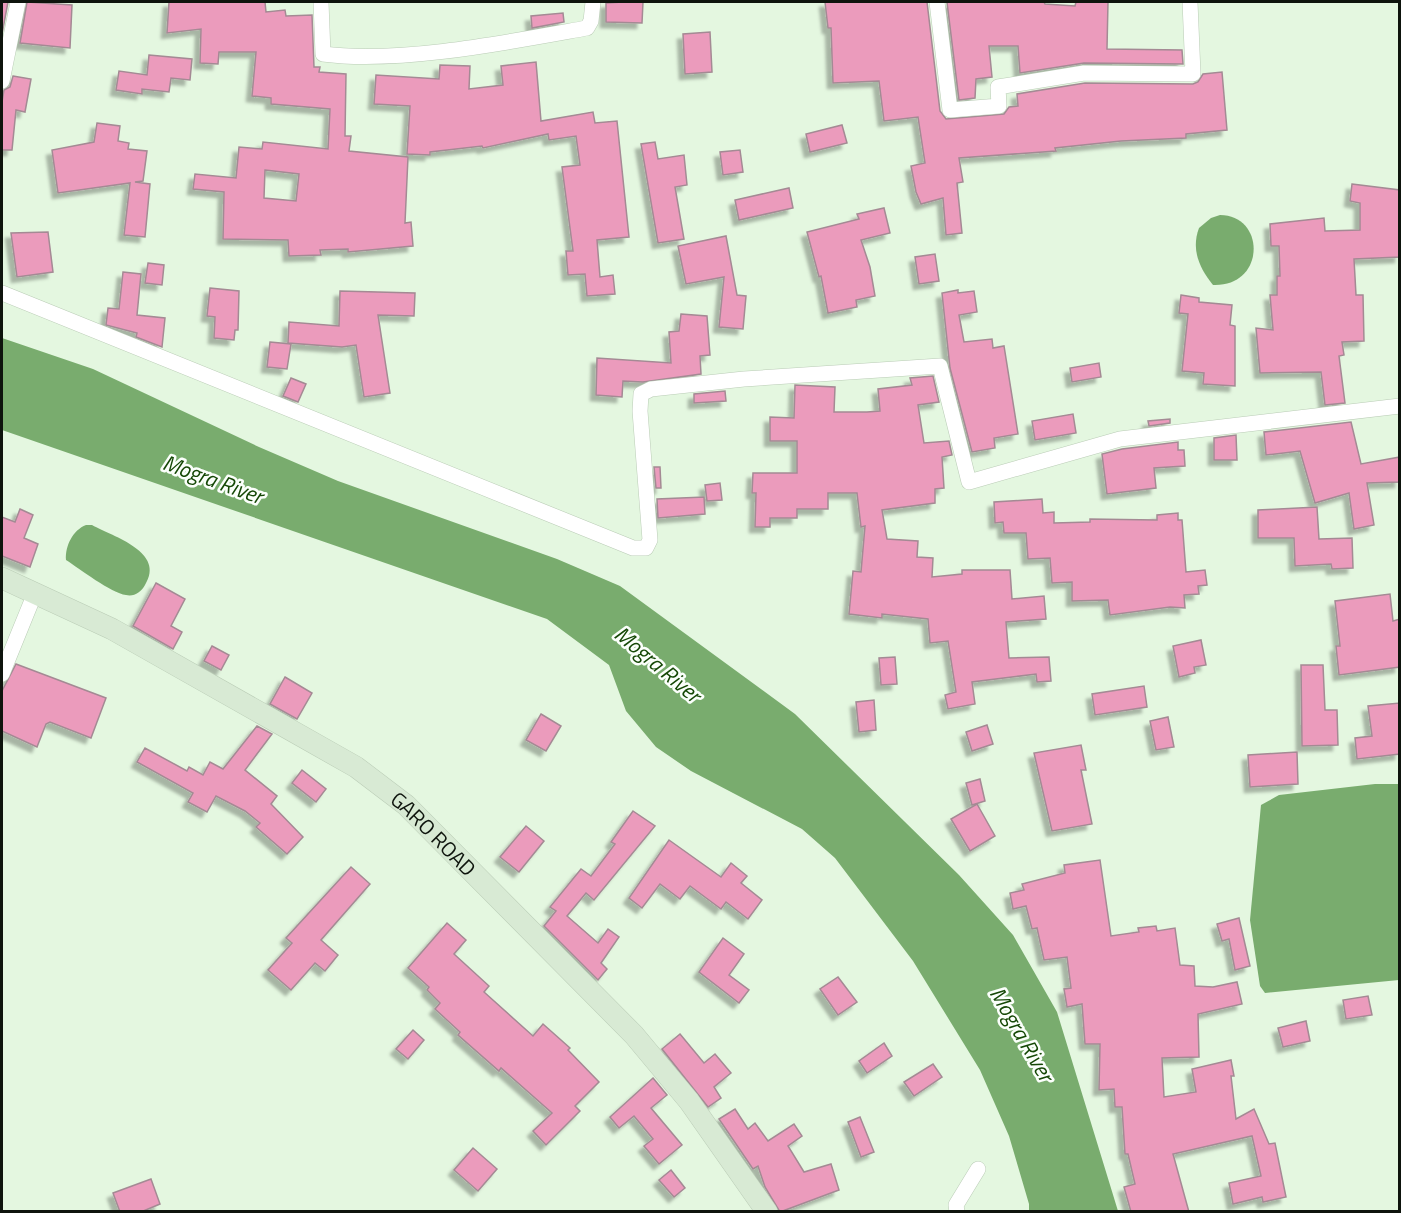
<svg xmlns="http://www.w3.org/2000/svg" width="1401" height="1213" viewBox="0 0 1401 1213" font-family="'Titillium Web',sans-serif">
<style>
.water{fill:#79ac6e}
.building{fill:#eb9bbc;stroke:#a48a94;stroke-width:1.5;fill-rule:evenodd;filter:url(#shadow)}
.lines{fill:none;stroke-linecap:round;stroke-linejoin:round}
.street-casing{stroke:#baccb6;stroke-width:16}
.secondary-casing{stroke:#baccb6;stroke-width:22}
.street{stroke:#fff;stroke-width:15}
.secondary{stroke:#d8ead4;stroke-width:21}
.labels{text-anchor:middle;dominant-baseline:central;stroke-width:5;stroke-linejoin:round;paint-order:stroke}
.street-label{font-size:21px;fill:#0e140d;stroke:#fbfffb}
.water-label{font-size:22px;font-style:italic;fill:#154806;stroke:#fbfffb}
</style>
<defs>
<filter id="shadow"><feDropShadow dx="-5.5" dy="5.5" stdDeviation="1.5" flood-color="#0004"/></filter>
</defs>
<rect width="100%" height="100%" fill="#e4f7e0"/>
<!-- water -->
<g class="water">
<path d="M1220,215C1266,215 1266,287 1213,285C1199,268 1191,249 1199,228L1211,218Z"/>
<polygon points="2,338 93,369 259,447 338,481 557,559 620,586 795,714 959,875 1013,935 1057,1012 1118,1211 1029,1211 1029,1204 1009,1136 980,1070 913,961 835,858 802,829 691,771 656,747 626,711 609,665 547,619 2,430"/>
<path d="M86,525H92C114,537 166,552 145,585C141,592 134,597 126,595C111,593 80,569 66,560C65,546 73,530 86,525Z"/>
<polygon points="1375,784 1399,784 1399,980 1265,993 1260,986 1250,920 1261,805 1279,795"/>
</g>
<!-- building -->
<g class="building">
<polygon points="2,2 8,2 2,34"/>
<polygon points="27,2 72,5 70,48 20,43"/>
<path d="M169,2H265L266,12L285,10L286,16L312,15L314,67H320L319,72L346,74L345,136H351L349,151L408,157L405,223L411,222L413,246L348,252V249L320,250L321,255L289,256L288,240L223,239L224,192L193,189L195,174L236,178L239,147L262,149L263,142L328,149L330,109L271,104V98L252,96L256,52H219L218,64L200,63L201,29L167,33ZM265,170L299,174L296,201L264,198Z"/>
<polygon points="623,2 643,2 642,23 606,22 606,3"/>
<polygon points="825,2 927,2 940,111 946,119 1004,114 1009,107 1018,106 1017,94 1085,83 1193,84 1198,82 1203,74 1222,72 1227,130 1186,134 1186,138 1121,141 1055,148 1056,151 959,158 963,182 957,183 962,233 946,235 943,198 921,204 916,192 911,166 925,163 918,117 884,121 879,81 833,83 831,28 828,28"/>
<polygon points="947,2 1044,2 1045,4 1075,6 1076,2 1108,2 1107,49 1182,50 1183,64 1084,63 1020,73 1018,46 989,46 992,77 976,79 975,98 959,100"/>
<polygon points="563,13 564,22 532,28 531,16"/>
<polygon points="710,32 712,72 685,74 683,34"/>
<polygon points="149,55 192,59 190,80 171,78 169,92 142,89 142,94 116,90 119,71 147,75"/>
<polygon points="536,62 541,121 593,112 595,123 617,121 629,237 597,240 600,277 613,275 615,294 587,296 585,274 568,275 566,251 573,251 562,167 580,165 576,136 549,140 548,134 483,148 482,146 430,152 430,155 407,154 410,106 374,104 376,75 439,79 440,65 470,66 469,89 503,85 501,66"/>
<polygon points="13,76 31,79 25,112 16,110 12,150 2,150 2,102 4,90 10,87"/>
<polygon points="97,123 120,126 118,141 129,143 128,149 147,151 143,181 135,182 150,184 145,237 124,235 130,183 58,193 52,150 94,142"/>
<polygon points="842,125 847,143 810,152 806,134"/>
<polygon points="655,142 658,159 684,155 687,185 675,187 684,239 658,243 641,144"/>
<polygon points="740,150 743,172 723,175 720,152"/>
<polygon points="1352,184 1400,190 1400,257 1354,259 1356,295 1363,295 1364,341 1342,342 1344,355 1339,356 1345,403 1325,405 1321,372 1260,373 1256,328 1273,330 1270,295 1277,295 1277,276 1280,276 1279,246 1271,246 1270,224 1324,218 1325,231 1360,230 1360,203 1350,201"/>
<polygon points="789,188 793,208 739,220 735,200"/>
<polygon points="884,208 890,233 861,240 870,267 875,296 856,300 857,307 828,313 821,276 819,277 807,232 859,219 857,214"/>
<polygon points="48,232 53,272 17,277 11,233"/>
<polygon points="726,236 737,295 746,296 743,329 719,327 724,277 686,284 678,246"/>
<polygon points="935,254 939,281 919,284 915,257"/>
<polygon points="148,263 164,265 162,285 145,283"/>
<polygon points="123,272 141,274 137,315 165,318 162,347 136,337 137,333 106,325 108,308 119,309"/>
<polygon points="210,288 239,291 238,330 235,330 234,340 214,338 215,317 207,316"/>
<polygon points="958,290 958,293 974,291 977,312 959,315 964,342 992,339 993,348 1004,346 1018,434 994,438 995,448 972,452 950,368 942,293"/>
<polygon points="340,291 415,293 414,316 378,315 390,393 364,397 356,345 342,347 288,343 289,322 339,326"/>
<polygon points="1181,295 1199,298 1199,302 1232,305 1230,325 1235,326 1235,386 1203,384 1204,373 1182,371 1188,314 1179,313"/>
<polygon points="681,314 707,316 710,355 700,356 701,374 643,382 623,381 622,397 596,395 597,358 671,363 669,332 679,331"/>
<polygon points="270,342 291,344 287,369 267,367"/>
<polygon points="1099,363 1101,377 1072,382 1070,368"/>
<polygon points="933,376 939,402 918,405 924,443 949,441 952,455 942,457 944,488 935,489 935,503 882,510 887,539 918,541 917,557 933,558 932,577 962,574 962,570 1010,570 1012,599 1044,596 1046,619 1006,622 1009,658 1049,657 1051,681 1037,682 1036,674 972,682 975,704 948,709 945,695 956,692 948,641 930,643 928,619 882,614 882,618 849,614 853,571 861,572 865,526 861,527 857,493 828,493 828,509 797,509 797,518 770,518 770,527 755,527 756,493 752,493 753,473 797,473 797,441 770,441 770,417 794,418 795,385 835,387 834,412 867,412 880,411 878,389 912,385 910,378"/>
<polygon points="291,378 306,384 298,402 283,396"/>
<polygon points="725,391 726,401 694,403 694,394"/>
<polygon points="1073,414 1076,433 1035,440 1032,421"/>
<polygon points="1170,419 1170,423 1149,426 1148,421"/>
<polygon points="1351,422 1361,464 1400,457 1400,482 1367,483 1374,525 1354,529 1349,493 1315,503 1300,451 1266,455 1264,432"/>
<polygon points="1236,435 1237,460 1214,460 1214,438"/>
<polygon points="1178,442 1178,450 1184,450 1185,466 1154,468 1156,488 1107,494 1102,454 1122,449"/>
<polygon points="654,467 660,467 661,488 656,488"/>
<polygon points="720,483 722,500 707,501 705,485"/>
<polygon points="704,497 705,514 658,518 657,499"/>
<polygon points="1042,499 1043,513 1054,512 1054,523 1090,522 1090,519 1157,520 1157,515 1178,513 1178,520 1182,520 1186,572 1205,570 1207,585 1198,586 1199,594 1184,595 1185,608 1170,607 1110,615 1108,600 1072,601 1072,582 1052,583 1050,558 1028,559 1026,533 1004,533 1003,522 995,523 994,502"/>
<polygon points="1317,507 1319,539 1352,538 1353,568 1332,569 1331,564 1295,566 1294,538 1258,538 1258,510"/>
<polygon points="20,509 33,515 24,538 38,544 30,567 2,556 2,517 15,522"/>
<polygon points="156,583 185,599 171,626 182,632 173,649 133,626"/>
<polygon points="1390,594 1393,621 1400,619 1400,667 1339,675 1336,646 1340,646 1335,601"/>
<polygon points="1201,640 1206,665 1194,667 1195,673 1179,677 1173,646"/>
<polygon points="212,646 229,655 221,670 204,661"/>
<polygon points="895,657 897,684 881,685 879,658"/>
<polygon points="16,664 106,698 91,738 50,722 46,724 37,747 2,731 2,691"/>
<polygon points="1301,665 1323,665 1325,710 1337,710 1338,745 1302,746"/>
<polygon points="285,677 312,693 297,719 270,704"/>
<polygon points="1144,686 1147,707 1095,715 1092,694"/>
<polygon points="874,700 876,730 859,732 856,702"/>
<polygon points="1400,703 1400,754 1357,759 1355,738 1372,736 1368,706"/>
<polygon points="541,714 561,726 546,751 526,740"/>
<polygon points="1168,717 1174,747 1156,750 1150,721"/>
<polygon points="987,725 993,744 972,751 966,732"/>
<polygon points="257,726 272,734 245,770 277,796 271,804 303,837 287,854 256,827 260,823 245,811 216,796 207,812 188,802 193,793 137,762 145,748 187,771 189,767 203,775 210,762 223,769"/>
<polygon points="1081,745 1086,770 1081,770 1092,824 1052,831 1034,753"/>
<polygon points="1297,752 1298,784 1250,787 1248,755"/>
<polygon points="302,770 326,789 316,802 292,783"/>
<polygon points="980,779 985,801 972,805 966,783"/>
<polygon points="977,804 995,836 970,851 951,819"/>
<polygon points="633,811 655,826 594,900 586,893 567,916 598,943 608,929 619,937 601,963 607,969 598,980 544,926 556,911 550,907 581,869 591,876 615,844 611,842"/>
<polygon points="526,826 544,841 519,872 500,857"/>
<polygon points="669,840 721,877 731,863 747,876 741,883 762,900 748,919 726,902 721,909 690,886 680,899 660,884 642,908 629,898"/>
<polygon points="1100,860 1111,936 1139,932 1138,928 1156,926 1157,931 1175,928 1180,965 1194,966 1195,986 1213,987 1237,982 1242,1004 1198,1014 1199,1057 1162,1058 1164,1097 1196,1092 1192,1069 1231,1060 1234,1076 1231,1076 1236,1119 1254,1109 1269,1144 1275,1143 1286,1197 1263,1202 1262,1197 1233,1204 1229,1183 1261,1176 1252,1136 1173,1154 1189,1212 1131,1212 1124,1187 1135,1184 1128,1154 1125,1154 1122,1107 1115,1107 1114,1089 1099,1090 1100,1044 1085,1044 1082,1004 1067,1007 1064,989 1071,988 1067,957 1044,960 1037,928 1032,929 1026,906 1013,909 1010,893 1024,890 1022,884 1065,873 1064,865"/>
<polygon points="351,867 370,884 321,940 338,955 325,971 315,963 291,990 268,970 292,943 286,938"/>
<polygon points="1239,918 1250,966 1235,970 1229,939 1222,941 1217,924"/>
<polygon points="447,923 466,940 454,954 489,986 484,992 533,1036 543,1024 570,1048 568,1050 599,1082 575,1106 580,1111 546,1145 533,1131 552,1113 501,1068 499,1071 458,1035 460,1032 435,1009 440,1003 427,990 429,987 408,968"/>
<polygon points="723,938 744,954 729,975 749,990 739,1003 699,972"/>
<polygon points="838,977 857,1002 838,1015 820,989"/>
<polygon points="1368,996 1372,1015 1346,1019 1343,1000"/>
<polygon points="1306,1021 1310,1041 1283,1047 1278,1028"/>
<polygon points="413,1030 424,1040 408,1059 396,1049"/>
<polygon points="680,1034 704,1063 715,1054 731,1073 714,1087 721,1098 708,1107 662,1049"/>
<polygon points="884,1043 892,1056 867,1073 859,1061"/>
<polygon points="933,1064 942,1077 914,1096 904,1082"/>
<polygon points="653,1078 667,1095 651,1108 682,1145 659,1164 644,1146 653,1139 634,1116 619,1128 610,1117"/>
<polygon points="735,1109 748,1129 755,1123 768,1141 794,1124 802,1136 788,1146 804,1172 831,1164 839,1190 780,1212 765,1187 758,1166 753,1169 719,1119"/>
<polygon points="860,1117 874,1152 861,1157 848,1122"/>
<polygon points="473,1148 497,1169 478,1191 454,1170"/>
<polygon points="671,1170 685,1188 674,1197 659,1180"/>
<polygon points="151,1179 160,1204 141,1212 120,1212 113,1193"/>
</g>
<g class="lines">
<!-- street casing -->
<g class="street-casing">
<g id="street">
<path d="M321,2L323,54C399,64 509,42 587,28L591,21L593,2"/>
<polyline points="937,2 950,110 999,106 998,87 1084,73 1193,74 1190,2"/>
<polyline points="2,81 18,2"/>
<polyline points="2,293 633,548 646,548 650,540 640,411 641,394 651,389 744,379 940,366 969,482 1120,439 1400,406"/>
<polyline points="2,674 35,593"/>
<polyline points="957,1212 956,1205 978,1169"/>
</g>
</g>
<!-- secondary casing -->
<g class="secondary-casing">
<g id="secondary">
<path id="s1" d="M2,578L112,629L356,767L406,805L634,1035L689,1101L767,1212"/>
</g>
</g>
<!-- street -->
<use href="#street" class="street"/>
<!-- secondary -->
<use href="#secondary" class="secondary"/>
</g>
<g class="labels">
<!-- street labels -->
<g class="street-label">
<text stroke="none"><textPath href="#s1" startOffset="504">GARO ROAD</textPath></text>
</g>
<!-- water labels -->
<g class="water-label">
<text transform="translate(213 479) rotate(20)">Mogra River</text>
<text transform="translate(658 664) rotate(40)">Mogra River</text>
<text transform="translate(1022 1034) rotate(60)">Mogra River</text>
</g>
</g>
<!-- border -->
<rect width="1401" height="1213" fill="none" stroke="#0e140d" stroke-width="6"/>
</svg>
